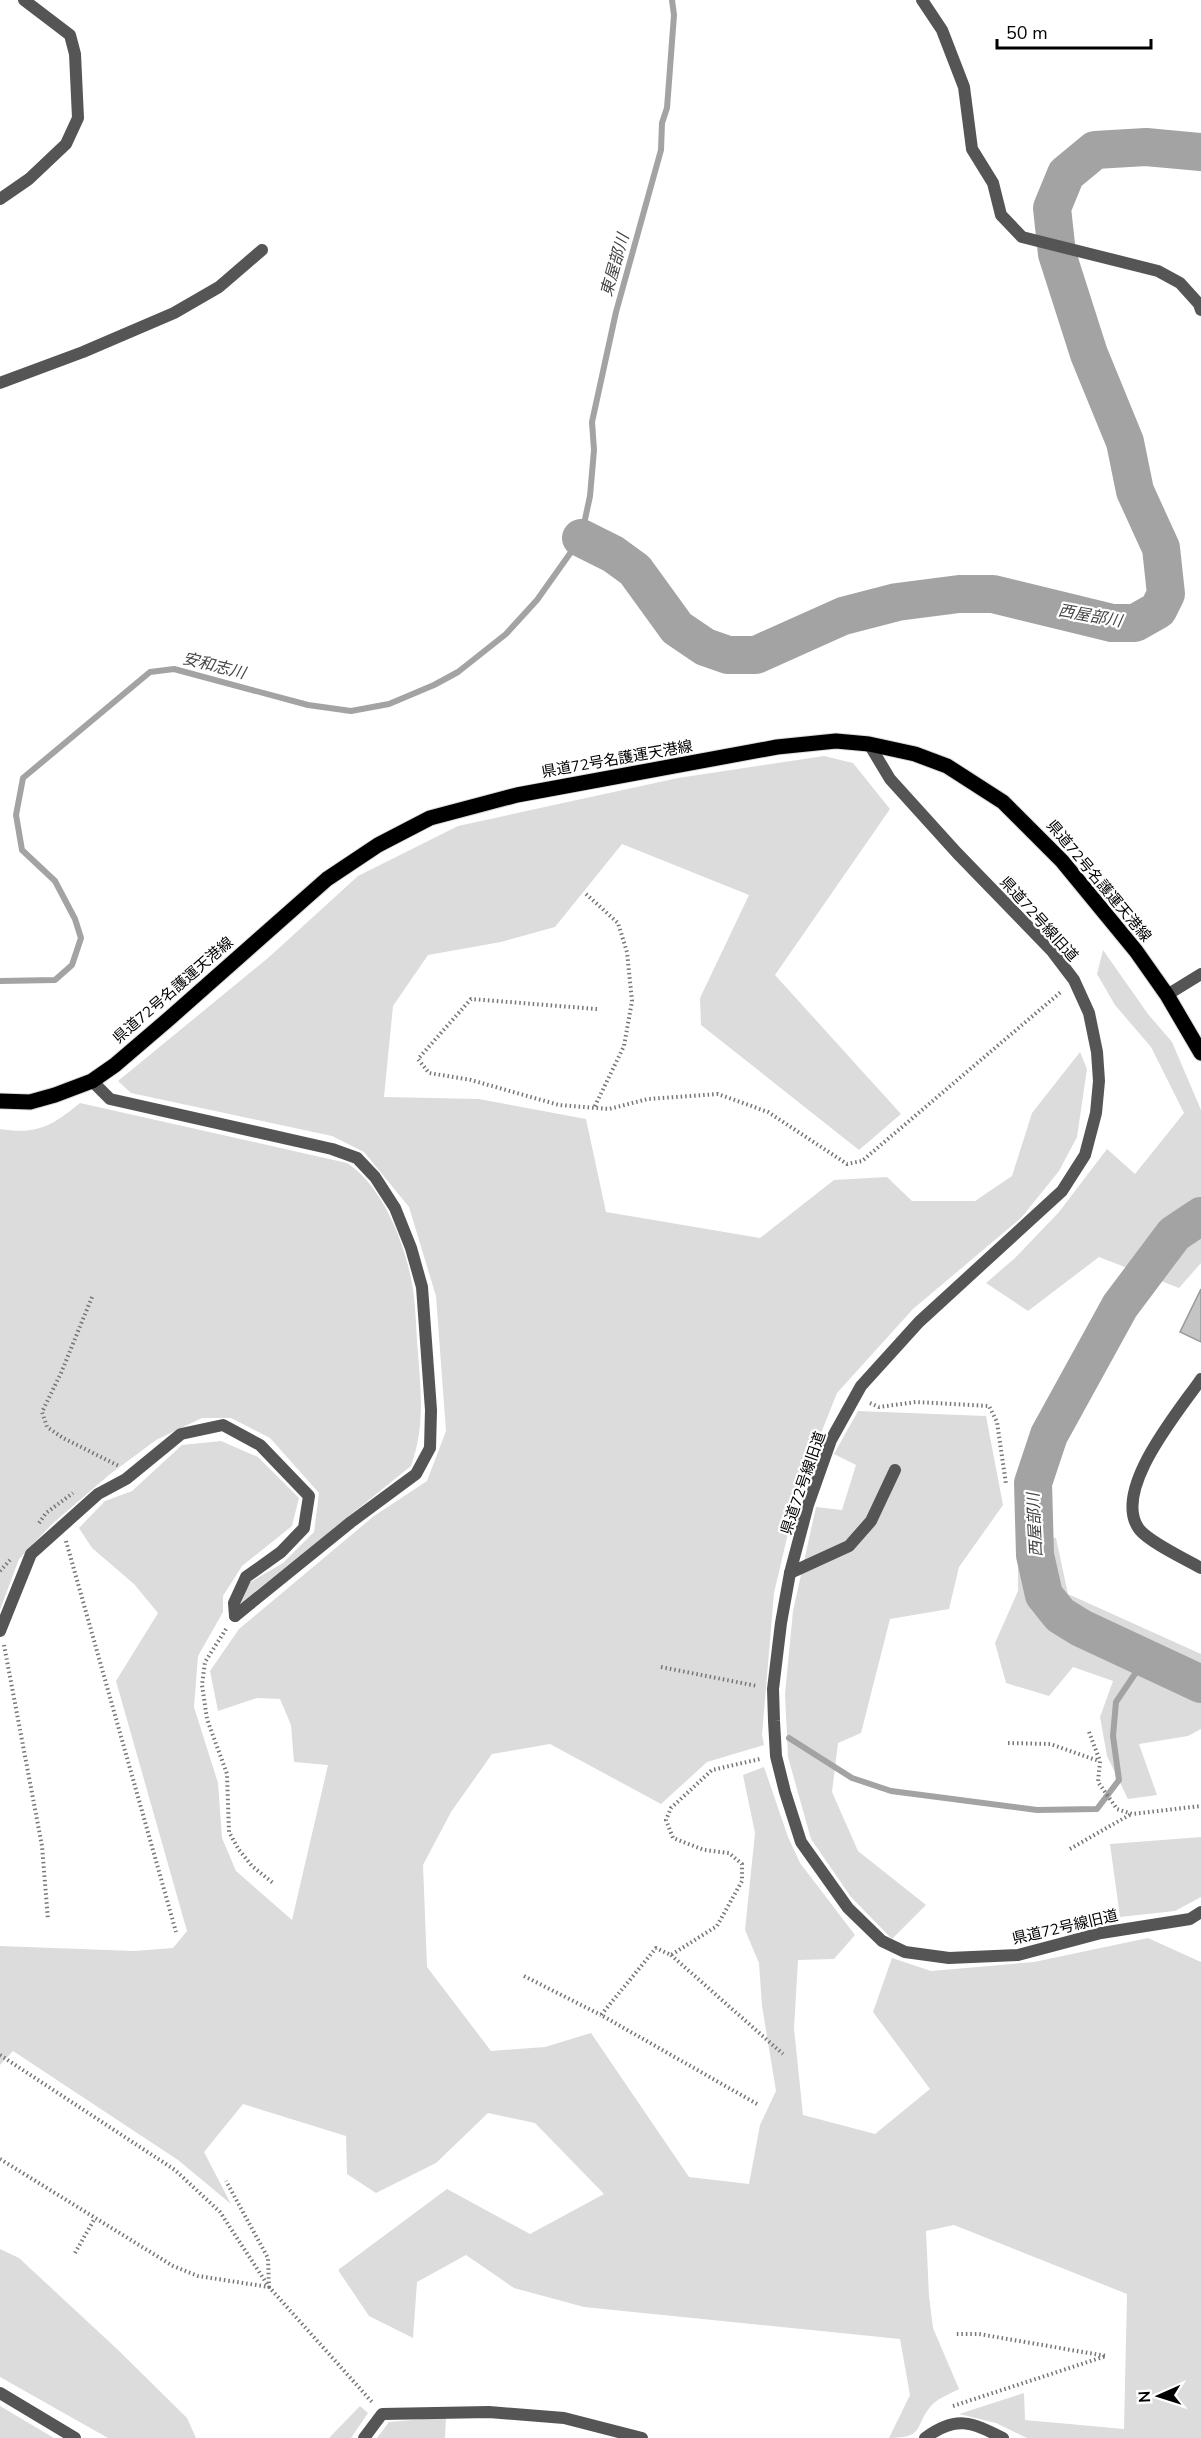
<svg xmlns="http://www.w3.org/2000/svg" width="1201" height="2438" viewBox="0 0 1201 2438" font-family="'Nunito Sans','Noto Sans JP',sans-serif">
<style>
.green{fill:#dcdcdc}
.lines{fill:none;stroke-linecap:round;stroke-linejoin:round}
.stream{stroke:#a3a3a3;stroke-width:6}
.river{stroke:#a3a3a3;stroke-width:38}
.building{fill:#c4c4c4;stroke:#999;stroke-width:1.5}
.primary-casing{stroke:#dbdbdb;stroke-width:17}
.path{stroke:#777;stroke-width:4;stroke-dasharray:1.5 3;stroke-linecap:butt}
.service{stroke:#555;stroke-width:12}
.minor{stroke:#555;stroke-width:12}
.primary{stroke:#000;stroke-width:15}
.labels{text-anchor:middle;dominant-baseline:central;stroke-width:4.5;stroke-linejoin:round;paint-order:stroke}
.street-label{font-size:15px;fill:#000;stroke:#fff}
.water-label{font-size:16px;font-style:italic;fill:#444;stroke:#fff}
</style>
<rect width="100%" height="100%" fill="#fff"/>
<!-- green -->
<g class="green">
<path d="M824,756L853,763L890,809L775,975L901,1114L859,1150L701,1025L700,998L749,895L622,844L555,927L501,942L428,955L393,1006L384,1097L479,1099L586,1119L606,1212L760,1238L834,1180L887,1177L912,1201H975L1012,1176L1032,1113L1080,1052L1087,1069L1077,1137L1059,1171L1021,1218L913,1309L837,1393L798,1491L774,1593L762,1735L764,1745L707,1762L661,1804L550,1744L492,1754L451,1812L423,1865L427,1967L491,2051L545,2047L591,2033L689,2177L749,2184L760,2125L776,2091L762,2006L759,1963L745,1930L755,1833L743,1775L764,1767L788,1837L800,1863L855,1935L834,1959L798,1960L794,2028L803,2115L875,2134L930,2089L873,2012L892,1958L931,1971L1034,1962L1148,1938L1201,1962V2438H1027L996,2423L959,2414L1024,2393L1025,2420L1124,2429L1127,2294L954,2225L926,2231L929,2296L933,2328L959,2389C952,2393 941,2397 934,2403C913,2423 928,2438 889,2438L910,2395L900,2339L584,2307L514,2288L466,2255L417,2282L413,2338L369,2316L338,2270L447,2189L530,2234L604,2194L535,2123L488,2113L436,2163L376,2193L347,2174L346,2136L243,2104L204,2152L231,2204L178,2160L13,2051L0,2065V1946L134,1951L173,1948L187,1931L116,1681L158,1613L134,1584L92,1548L79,1528L105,1501L132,1491L182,1445L221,1441L258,1457L299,1498L292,1526L242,1566L223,1596V1612L198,1656L194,1707L218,1783L222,1838L236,1871L292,1920L328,1765L294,1762L291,1725L280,1699L257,1698L218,1711L210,1671L239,1629L374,1516L427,1481L446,1431L436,1296L409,1207L364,1152L332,1136L131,1093L118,1081L268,958L358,876L458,826L678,778Z"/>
<polygon points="1103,950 1148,1014 1172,1042 1201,1110 1201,1263 1179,1288 1099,1257 1028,1311 986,1283 1015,1258 1059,1212 1107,1149 1135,1174 1184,1113 1151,1047 1115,1005 1097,974"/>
<path d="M80,1103L347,1163C384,1187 406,1246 413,1289C416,1310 416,1332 418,1353C421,1393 425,1427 411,1466L241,1603L249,1583L283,1563L314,1532L319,1493L270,1438L231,1418H202L156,1440L109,1475L52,1524L19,1559L0,1610V1129C37,1135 52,1126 80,1103Z"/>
<polygon points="858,1411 986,1416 1003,1505 959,1567 949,1609 890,1619 861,1733 838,1743 832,1792 858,1851 926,1905 892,1939 851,1897 811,1839 788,1757 785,1694 793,1611 816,1507 842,1510 856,1465 834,1454"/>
<polygon points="1018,1531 1056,1538 1068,1594 1201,1654 1201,1729 1188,1736 1139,1744 1157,1795 1128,1799 1107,1756 1100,1717 1113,1681 1073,1667 1049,1696 1006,1683 995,1643 1018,1591"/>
<polygon points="1201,1837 1201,1897 1175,1911 1120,1917 1110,1844"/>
<polygon points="0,2249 19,2258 117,2349 187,2418 196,2438 108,2438 0,2377"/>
<polygon points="0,2406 54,2438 0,2438"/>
<polygon points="360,2406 368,2413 351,2438 329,2438"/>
<polygon points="446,2417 445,2438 377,2438 389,2422"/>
</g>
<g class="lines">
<!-- stream -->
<g class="stream">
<polyline points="0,981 55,980 72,965 81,938 75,919 55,881 22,850 16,815 23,778 150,672 174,669 308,705 351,711 389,704 434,685 458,672 506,634 537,600 581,538 590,496 594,450 592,422 616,312 661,150 662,123 667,108 674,15 672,0"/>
<polyline points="789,1738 852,1778 891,1791 1037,1810 1097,1809 1119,1780 1113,1736 1116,1702 1145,1659"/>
</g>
<!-- river -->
<g class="river">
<polyline points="581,538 613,554 635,570 677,628 705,647 728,655 756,655 843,616 897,602 959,594 993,594 1112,623 1135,623 1158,610 1166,594 1161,548 1135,491 1125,442 1089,354 1057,254 1052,208 1066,174 1095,150 1146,147 1201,152"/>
<polyline points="1201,1216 1174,1234 1120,1306 1049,1435 1033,1483 1035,1555 1044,1595 1060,1615 1081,1628 1201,1684"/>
</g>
</g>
<!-- building -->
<polygon class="building" points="1201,1289 1201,1342 1180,1332"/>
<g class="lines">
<!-- primary casing -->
<g class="primary-casing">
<polyline id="primary" points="0,1101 30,1102 55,1095 92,1081 115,1065 171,1017 327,879 378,845 430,818 517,795 777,747 836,741 869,744 915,754 947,766 1003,802 1062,861 1136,951 1167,995 1201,1053"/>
</g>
<!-- path -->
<g class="path">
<polyline points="586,894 618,923 627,952 632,1001 624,1046 594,1108"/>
<polyline points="597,1009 471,999 418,1059 429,1073 471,1080 559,1105 609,1109 648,1099 718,1094 768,1112 847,1164 862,1161 1062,991"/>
<polyline points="92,1297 61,1373 42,1412 47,1427 63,1438 119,1466"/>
<polyline points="870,1403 879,1407 916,1402 989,1406 997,1422 1006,1484"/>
<polyline points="39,1523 46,1513 73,1493"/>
<polyline points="66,1541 176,1932"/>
<polyline points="0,1571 10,1560"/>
<polyline points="226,1629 205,1662 202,1685 207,1719 227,1774 229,1832 239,1850 252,1866 273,1883"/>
<polyline points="4,1645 42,1846 48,1920"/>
<polyline points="661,1667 757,1686"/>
<polyline points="1089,1732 1100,1761 1098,1782 1117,1809 1132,1814 1201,1806"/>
<polyline points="1008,1743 1050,1744 1099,1761"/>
<polyline points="1070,1849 1131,1814"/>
<polyline points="671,1955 783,2054"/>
<polyline points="524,1976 601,2015"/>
<polyline points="0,2055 175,2170 220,2212 269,2287 372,2402"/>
<polyline points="757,2104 601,2015 656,1948 671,1955 717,1926 742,1881 742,1864 729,1853 704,1850 673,1838 666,1820 671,1808 712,1770 760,1759"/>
<polyline points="0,2159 173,2266 198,2276 269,2287 268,2258 226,2181"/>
<polyline points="75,2253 95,2218"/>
<polyline points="953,2406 1106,2356 979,2334 956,2334"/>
</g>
<!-- service -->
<polyline class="service" points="790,1573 849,1546 871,1521 895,1470"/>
<!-- minor -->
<g class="minor">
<polyline points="922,0 942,30 964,87 972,149 993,183 1001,215 1022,237 1158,271 1180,283 1199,304 1201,310"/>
<polyline points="0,199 29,179 66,144 78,118 75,54 70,35 24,0"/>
<polyline points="0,383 83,352 174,313 219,287 262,250"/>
<polyline points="869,744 890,779 957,853 1052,951 1074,980 1089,1013 1097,1052 1099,1081 1096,1113 1085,1155 1062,1191 919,1322 861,1386 831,1440 808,1505 790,1573 781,1623 773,1689 774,1721 776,1756 785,1792 801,1842 848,1908 882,1941 905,1952 949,1958 1018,1955 1101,1933 1190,1919 1201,1912"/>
<polyline points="1167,995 1201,974"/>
<polyline points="92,1081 110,1099 332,1149 357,1158 375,1177 395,1208 411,1248 422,1287 431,1410 430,1448 416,1474 351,1522 235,1616"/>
<path d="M1201,1379C1180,1410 1111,1490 1139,1529C1149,1542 1185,1559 1201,1568"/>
<polyline points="0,1631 31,1554 98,1494 126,1479 181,1434 223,1425 260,1445 309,1496 304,1528 281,1552 246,1577 234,1603 235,1616"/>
<polyline points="0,2393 75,2438"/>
<polyline points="364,2438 382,2414 489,2412 564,2418 642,2438"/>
<path d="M925,2438C956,2415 971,2422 1003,2438"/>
</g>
<!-- primary -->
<use href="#primary" class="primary"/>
</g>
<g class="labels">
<!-- street labels -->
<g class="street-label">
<text transform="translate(617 759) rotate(-10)">県道72号名護運天港線</text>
<text transform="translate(1099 881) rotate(50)">県道72号名護運天港線</text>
<text transform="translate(1039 919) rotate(48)">県道72号線旧道</text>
<text transform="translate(173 990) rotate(-41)">県道72号名護運天港線</text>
<text transform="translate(803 1483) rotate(-71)">県道72号線旧道</text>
<text transform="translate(1065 1927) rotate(-13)">県道72号線旧道</text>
</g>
<!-- water labels -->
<g class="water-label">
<text transform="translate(615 265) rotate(-74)">東屋部川</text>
<text transform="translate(1090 616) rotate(10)">西屋部川</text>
<text transform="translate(214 666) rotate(14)">安和志川</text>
<text transform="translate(1035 1525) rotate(-93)">西屋部川</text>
</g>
</g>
<!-- north arrow -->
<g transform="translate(1159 2396) rotate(267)" stroke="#ffffff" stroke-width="4.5" paint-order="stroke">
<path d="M0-4.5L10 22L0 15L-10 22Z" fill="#000000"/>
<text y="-9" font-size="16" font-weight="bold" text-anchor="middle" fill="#000000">N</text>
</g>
<!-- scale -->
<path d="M997 39v9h154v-9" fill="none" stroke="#000000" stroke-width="3"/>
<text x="1006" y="39" font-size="18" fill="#000000" stroke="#ffffff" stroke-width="4.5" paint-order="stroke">50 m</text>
</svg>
